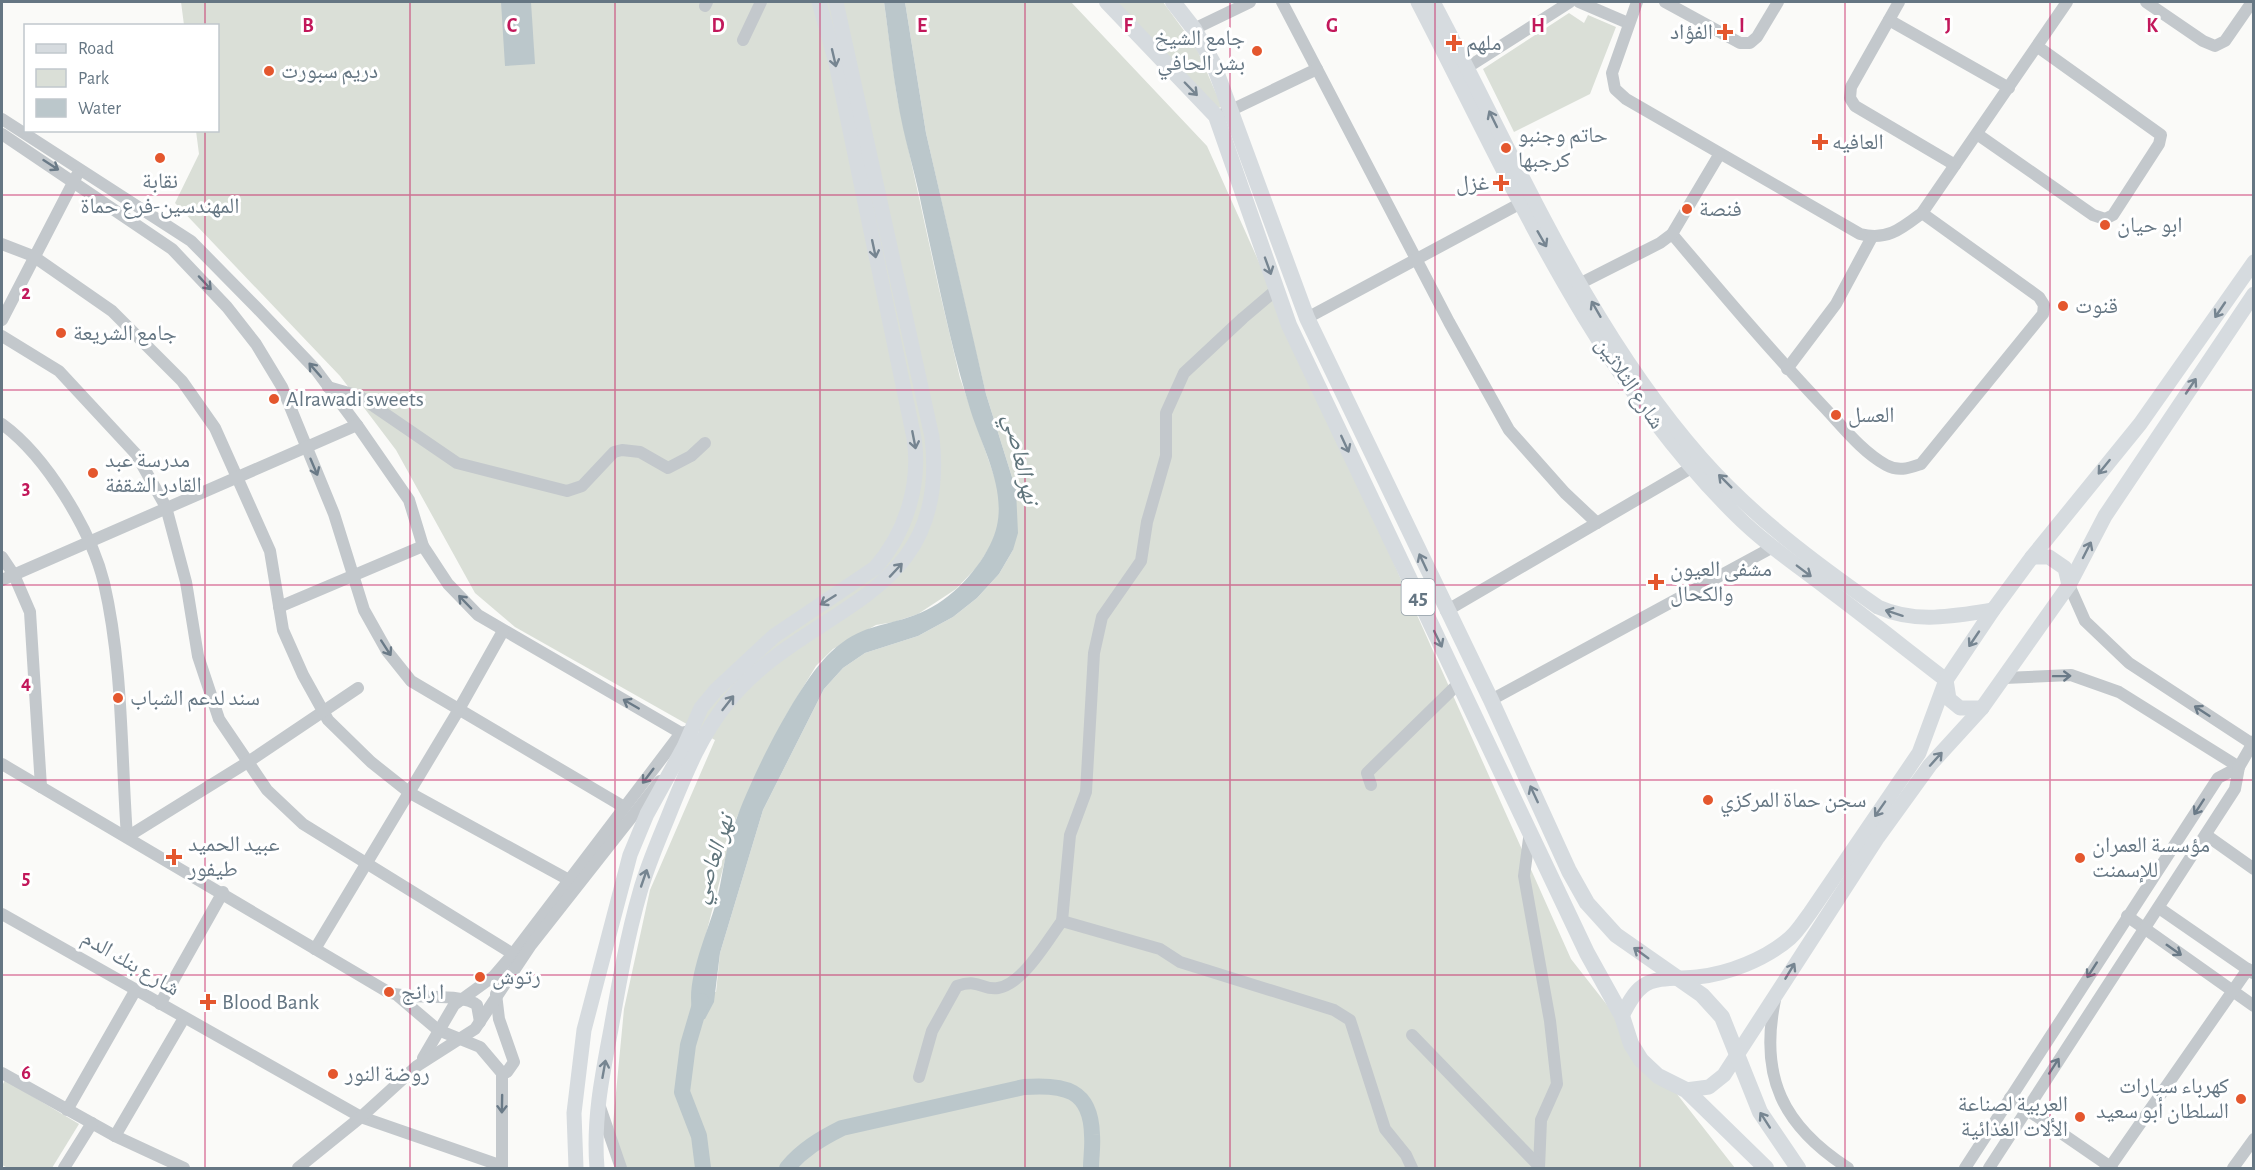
<svg xmlns="http://www.w3.org/2000/svg" width="2255" height="1170" viewBox="0 0 2255 1170" font-family="'Alegreya Sans','Noto Naskh Arabic',sans-serif">
<style>
.green{fill:#dadfd7}
.water{fill:#bbc7cb}
.lines{fill:none;stroke-linecap:round;stroke-linejoin:round}
.river{stroke:#bbc7cb;stroke-width:16}
.minor{stroke:#c3c8cc;stroke-width:12}
.major{stroke:#d6dbdf;stroke-width:15}
.highway{stroke:#d6dbdf;stroke-width:16}
.oneway{stroke:#768591}
.oneway2{stroke:#6a7a87}
.grid{fill:none;stroke:#c2185b;stroke-width:1.5;stroke-opacity:0.55}
.poi-dot{fill:#e4572e;stroke:#fff;stroke-width:2}
.labels{text-anchor:middle;dominant-baseline:central;stroke-width:6;stroke-linejoin:round;paint-order:stroke}
.shield{fill:#fff;stroke:#939fa8;stroke-width:1.5}
.shield-label{font-size:21px;font-weight:bold;fill:#657683}
.poi-label{font-size:22px;fill:#657683;stroke:#fff;text-anchor:start}
.street-label{font-size:22px;fill:#657683;stroke:#fff}
.water-label{font-size:24px;font-style:italic;fill:#60757c;stroke:#fff}
.grid-label{font-size:20px;text-anchor:middle;font-weight:bold;fill:#c2185b;stroke:#fff;stroke-width:6;stroke-linejoin:round;paint-order:stroke}
</style>
<rect width="100%" height="100%" fill="#fafaf8"/>
<!-- green -->
<g class="green">
<polygon points="181,2 884,2 897,97 939,289 960,378 998,487 1001,519 991,545 977,567 956,589 918,614 894,622 876,625 833,649 816,666 785,717 735,821 692,989 716,992 720,953 763,810 824,689 843,668 865,653 918,636 953,617 977,598 999,574 1013,550 1016,490 986,394 974,344 926,133 905,2 1071,2 1207,146 1571,959 1735,1168 624,1168 611,1145 624,1009 650,890 715,740 515,627 475,593 396,450 340,376 175,203 199,154 196,131 218,130 218,26 184,25"/>
<polygon points="1117,2 1163,2 1196,47 1222,107 1218,108"/>
<polygon points="1569,13 1584,23 1588,15 1616,27 1590,94 1514,132 1483,69"/>
<polygon points="5,1080 79,1124 52,1168 8,1168 2,1165 2,1086"/>
</g>
<!-- water -->
<g class="water">
<polygon points="501,2 531,2 535,64 505,66"/>
<path d="M884,2H905L926,133L986,394L1016,490L1018,533L1013,550L999,574L977,598L953,617L918,636L865,653L843,668L824,689L763,810L720,953L714,1002L705,1019L696,1021C680,992 707,934 716,903C722,881 724,857 731,835C744,790 797,683 831,652C861,624 880,628 915,615C946,604 975,575 990,545C1013,501 985,455 971,412C950,345 937,276 922,208C917,181 909,155 903,128C894,87 890,44 884,2Z"/>
</g>
<g class="lines">
<!-- river -->
<g class="river">
<polyline points="701,1001 688,1045 682,1092 699,1136 703,1168"/>
<path d="M787,1168C802,1150 820,1139 842,1128L1024,1087C1064,1084 1091,1089 1092,1135C1093,1146 1091,1158 1091,1168"/>
</g>
<!-- minor -->
<g class="minor">
<polyline points="1282,2 1449,322 1509,430 1565,493 1597,523"/>
<polyline points="1579,2 1628,23"/>
<path d="M1637,2L1612,73L1615,89L1626,99L1860,234C1887,241 1901,229 1922,213L2067,2"/>
<polyline points="1665,2 1740,43 1750,43 1757,37 1778,2"/>
<polyline points="1899,2 1851,87 1850,98 1855,106 1955,165"/>
<polyline points="2146,2 2203,41 2215,46 2225,41 2252,2"/>
<polyline points="705,6 707,2"/>
<polyline points="1889,20 2009,88"/>
<polyline points="1194,29 1250,2"/>
<polyline points="743,40 761,2"/>
<polyline points="1468,67 1570,2"/>
<polyline points="1223,114 1317,69"/>
<polyline points="2,119 191,241 256,307 316,370 357,425 409,500 423,546 448,584 478,615 681,733"/>
<polyline points="2,134 172,249 227,307 256,344 282,387 334,514 364,610 387,651 411,681 624,807"/>
<polyline points="1977,134 2093,215 2105,219 2113,215 2159,144 2161,135 2038,47"/>
<path d="M1672,234C1721,292 1770,350 1823,406C1842,426 1862,452 1886,465C1899,472 1909,468 1921,464L2043,314L2044,305L2039,297L1922,213"/>
<polyline points="2,244 33,256 112,311 182,381 215,428 270,551 283,630 303,675 328,720 371,762 410,793 569,880"/>
<polyline points="1581,283 1660,243 1672,234 1719,155"/>
<polyline points="1307,318 1521,203"/>
<polyline points="2,320 77,175"/>
<polyline points="2,336 59,371 136,454 166,507 186,582 198,656 219,719 267,790 303,824 513,954"/>
<polyline points="1787,369 1836,304 1872,237"/>
<polyline points="328,387 359,396 457,463 567,491 582,486 614,452 622,450 640,452 668,468 691,456 705,443"/>
<path d="M2,424C46,456 91,530 104,583C123,665 121,753 127,837L248,762L358,688"/>
<polyline points="2,557 14,575 30,612 41,787"/>
<polyline points="2,580 357,425"/>
<polyline points="2069,585 2085,621 2129,663 2251,743"/>
<polyline points="279,607 423,546"/>
<polyline points="1446,611 1691,468"/>
<polyline points="2004,678 2071,675 2119,692 2239,767"/>
<polyline points="1491,700 1773,547"/>
<path d="M2,764L388,992C412,1001 462,992 477,1005L480,1022"/>
<polyline points="1371,785 1367,773 1460,682"/>
<polyline points="1530,831 1524,876 1550,1021 1557,1084 1541,1120 1539,1168"/>
<polyline points="2206,835 2254,869"/>
<polyline points="2159,908 2253,973"/>
<polyline points="2,914 361,1117 502,1166"/>
<polyline points="2127,916 2254,1006"/>
<polyline points="1062,921 1070,835 1086,792 1094,653 1102,617 1141,561 1147,522 1166,456 1166,413 1184,373 1243,318 1276,290"/>
<polyline points="315,949 458,711 503,631"/>
<polyline points="496,994 499,1019 514,1062 507,1072 502,1073"/>
<polyline points="398,996 438,1030 480,1047 502,1073 502,1168"/>
<path d="M1775,1000C1759,1077 1783,1126 1848,1168"/>
<polyline points="160,1004 223,892"/>
<polyline points="1412,1035 1539,1166"/>
<polyline points="423,1058 454,1005 494,976 513,954 681,733 689,731"/>
<polyline points="2,1073 115,1136 184,1168"/>
<path d="M919,1077L932,1031L957,986C980,978 983,991 998,988C1023,984 1047,941 1062,921L1160,949L1180,962L1334,1010L1350,1020L1385,1129L1406,1155L1412,1168"/>
<polyline points="2010,1098 2112,1168"/>
<polyline points="600,1107 621,1168"/>
<polyline points="67,1110 135,991"/>
<polyline points="115,1136 184,1018"/>
<polyline points="2110,1167 2248,969"/>
<polyline points="64,1168 92,1123"/>
<polyline points="298,1168 361,1117 417,1066 475,1029 531,945 660,781"/>
<polyline points="1965,1168 2218,778 2239,767"/>
<polyline points="1989,1168 2235,789 2239,767 2254,741"/>
<polyline points="2233,1168 2254,1139"/>
</g>
<!-- major -->
<g class="major">
<path d="M1418,2C1510,179 1592,372 1736,515C1764,543 1797,565 1828,589C1868,619 1907,650 1946,680L1949,699L1960,708H1982"/>
<path d="M1433,2C1515,156 1584,325 1701,458C1752,516 1815,563 1878,607C1916,624 1953,616 1993,610"/>
<polyline points="2032,557 2049,557 2065,568 2069,585"/>
<path d="M1622,1016C1627,1006 1633,993 1643,986C1656,976 1681,979 1697,977C1728,974 1766,959 1790,938C1798,931 1804,921 1810,913L1919,753L1946,680L1993,610L2032,557L2140,424L2254,262"/>
<polyline points="1686,1090 1709,1087 1724,1075 1878,837 1930,765 1982,708 2069,585 2105,516 2254,294"/>
<path d="M576,1168L574,1113L584,1030L630,855L647,814L684,747L701,708L716,690L774,636L875,568C906,533 921,484 914,438L836,63L819,2"/>
<path d="M597,1168C593,1121 602,1076 611,1029C619,983 627,937 640,892C648,863 661,835 672,807C687,770 702,734 727,703C808,602 951,603 932,437L836,2"/>
</g>
<!-- highway -->
<g class="highway">
<polyline points="1107,2 1216,116 1289,325 1587,953 1622,1016 1631,1044 1641,1060 1658,1076 1686,1090 1766,1168"/>
<polyline points="1173,2 1194,29 1213,63 1307,318 1491,700 1569,871 1587,903 1616,935 1702,995 1722,1017 1760,1112 1798,1168"/>
</g>
</g>
<!-- one-way arrows -->
<defs><path id="oneway-shaft" d="M-6 0H5M1.5-3L5.5 0L1.5 3" fill="none" stroke-width="1.6" stroke-linecap="round" stroke-linejoin="round" transform="scale(1.5)"/></defs>
<g class="oneway">
<use href="#oneway-shaft" transform="translate(834 58) rotate(77)"/>
<use href="#oneway-shaft" transform="translate(1191 89) rotate(46)"/>
<use href="#oneway-shaft" transform="translate(1493 119) rotate(-116)"/>
<use href="#oneway-shaft" transform="translate(1542 239) rotate(60)"/>
<use href="#oneway-shaft" transform="translate(874 249) rotate(78)"/>
<use href="#oneway-shaft" transform="translate(1268 266) rotate(70)"/>
<use href="#oneway-shaft" transform="translate(1596 309) rotate(-120)"/>
<use href="#oneway-shaft" transform="translate(2220 310) rotate(124)"/>
<use href="#oneway-shaft" transform="translate(2191 386) rotate(-56)"/>
<use href="#oneway-shaft" transform="translate(914 440) rotate(79)"/>
<use href="#oneway-shaft" transform="translate(1345 444) rotate(65)"/>
<use href="#oneway-shaft" transform="translate(2104 467) rotate(129)"/>
<use href="#oneway-shaft" transform="translate(1725 481) rotate(-135)"/>
<use href="#oneway-shaft" transform="translate(2087 550) rotate(-63)"/>
<use href="#oneway-shaft" transform="translate(1423 562) rotate(-115)"/>
<use href="#oneway-shaft" transform="translate(896 570) rotate(-47)"/>
<use href="#oneway-shaft" transform="translate(1804 571) rotate(37)"/>
<use href="#oneway-shaft" transform="translate(828 600) rotate(148)"/>
<use href="#oneway-shaft" transform="translate(1894 613) rotate(-162)"/>
<use href="#oneway-shaft" transform="translate(1438 639) rotate(64)"/>
<use href="#oneway-shaft" transform="translate(1974 639) rotate(124)"/>
<use href="#oneway-shaft" transform="translate(728 703) rotate(-52)"/>
<use href="#oneway-shaft" transform="translate(1936 759) rotate(-48)"/>
<use href="#oneway-shaft" transform="translate(1534 794) rotate(-115)"/>
<use href="#oneway-shaft" transform="translate(1880 809) rotate(125)"/>
<use href="#oneway-shaft" transform="translate(644 878) rotate(-71)"/>
<use href="#oneway-shaft" transform="translate(1641 953) rotate(-144)"/>
<use href="#oneway-shaft" transform="translate(1790 971) rotate(-59)"/>
<use href="#oneway-shaft" transform="translate(604 1069) rotate(-80)"/>
<use href="#oneway-shaft" transform="translate(1765 1120) rotate(-123)"/>
</g>
<g class="oneway2">
<use href="#oneway-shaft" transform="translate(51 165) rotate(33)"/>
<use href="#oneway-shaft" transform="translate(205 283) rotate(47)"/>
<use href="#oneway-shaft" transform="translate(315 370) rotate(-131)"/>
<use href="#oneway-shaft" transform="translate(314 467) rotate(67)"/>
<use href="#oneway-shaft" transform="translate(465 602) rotate(-134)"/>
<use href="#oneway-shaft" transform="translate(386 648) rotate(57)"/>
<use href="#oneway-shaft" transform="translate(2062 676) rotate(-1)"/>
<use href="#oneway-shaft" transform="translate(631 704) rotate(-150)"/>
<use href="#oneway-shaft" transform="translate(2202 711) rotate(-147)"/>
<use href="#oneway-shaft" transform="translate(648 776) rotate(127)"/>
<use href="#oneway-shaft" transform="translate(2199 807) rotate(123)"/>
<use href="#oneway-shaft" transform="translate(2174 950) rotate(35)"/>
<use href="#oneway-shaft" transform="translate(2092 970) rotate(123)"/>
<use href="#oneway-shaft" transform="translate(2054 1066) rotate(-57)"/>
<use href="#oneway-shaft" transform="translate(502 1104) rotate(91)"/>
</g>
<!-- grid -->
<path class="grid" d="M205,2V26M410,2V1168M615,2V1168M820,2V1168M1025,2V1168M1230,2V1168M1435,2V1168M1640,2V1168M1845,2V1168M2050,2V1168M205,130V1168M2,195H2254M2,390H2254M2,585H2254M2,780H2254M2,975H2254"/>
<!-- markers -->
<g class="poi-dot">
<path d="M1722 23h6v6h6v6h-6v6h-6v-6h-6v-6h6z"/>
<path d="M1451 34h6v6h6v6h-6v6h-6v-6h-6v-6h6z"/>
<circle cx="1257" cy="51" r="6"/>
<circle cx="269" cy="71" r="6"/>
<path d="M1817 133h6v6h6v6h-6v6h-6v-6h-6v-6h6z"/>
<circle cx="1506" cy="148" r="6"/>
<circle cx="160" cy="158" r="6"/>
<path d="M1498 174h6v6h6v6h-6v6h-6v-6h-6v-6h6z"/>
<circle cx="1687" cy="209" r="6"/>
<circle cx="2105" cy="225" r="6"/>
<circle cx="2063" cy="306" r="6"/>
<circle cx="61" cy="333" r="6"/>
<circle cx="274" cy="399" r="6"/>
<circle cx="1836" cy="415" r="6"/>
<circle cx="93" cy="473" r="6"/>
<path d="M1653 573h6v6h6v6h-6v6h-6v-6h-6v-6h6z"/>
<circle cx="118" cy="698" r="6"/>
<circle cx="1708" cy="800" r="6"/>
<path d="M171 848h6v6h6v6h-6v6h-6v-6h-6v-6h6z"/>
<circle cx="2080" cy="858" r="6"/>
<circle cx="480" cy="977" r="6"/>
<circle cx="389" cy="992" r="6"/>
<path d="M205 993h6v6h6v6h-6v6h-6v-6h-6v-6h6z"/>
<circle cx="333" cy="1074" r="6"/>
<circle cx="2241" cy="1099" r="6"/>
<circle cx="2080" cy="1117" r="6"/>
</g>
<g class="labels">
<!-- shield labels -->
<rect class="shield" x="1401.5" y="579" width="33" height="36" rx="4.5"/>
<g class="shield-label">
<text x="1418" y="597">45</text>
</g>
<!-- poi labels -->
<g class="poi-label">
<text x="1713" y="32" text-anchor="end">الفؤاد</text>
<text x="1245" y="38" text-anchor="end">جامع الشيخ<tspan x="1245" dy="25">بشر الحافي</tspan></text>
<text x="1466" y="43">ملهم</text>
<text x="281" y="71">دريم سبورت</text>
<text x="1518" y="135">حاتم وجنبو<tspan x="1518" dy="25">كرجبها</tspan></text>
<text x="1832" y="142">العافيه</text>
<text x="160" y="181" text-anchor="middle">نقابة<tspan x="160" dy="25">المهندسين-فرع حماة</tspan></text>
<text x="1489" y="183" text-anchor="end">غزل</text>
<text x="1699" y="209">فنصة</text>
<text x="2117" y="225">ابو حيان</text>
<text x="2075" y="306">قنوت</text>
<text x="73" y="333">جامع الشريعة</text>
<text x="286" y="399">Alrawadi sweets</text>
<text x="1848" y="415">العسل</text>
<text x="105" y="460">مدرسة عبد<tspan x="105" dy="25">القادر الشقفة</tspan></text>
<text x="1670" y="569">مشفى العيون<tspan x="1670" dy="25">والكحال</tspan></text>
<text x="130" y="698">سند لدعم الشباب</text>
<text x="1720" y="800">سجن حماة المركزي</text>
<text x="188" y="844">عبيد الحميد<tspan x="188" dy="25">طيفور</tspan></text>
<text x="2092" y="845">مؤسسة العمران<tspan x="2092" dy="25">للإسمنت</tspan></text>
<text x="492" y="977">رتوش</text>
<text x="401" y="992">ا رانج</text>
<text x="222" y="1002">Blood Bank</text>
<text x="345" y="1074">روضة النور</text>
<text x="2229" y="1086" text-anchor="end">كهرباء سيارات<tspan x="2229" dy="25">السلطان أبو سعيد</tspan></text>
<text x="2068" y="1104" text-anchor="end">العربية لصناعة<tspan x="2068" dy="25">الألات الغذائية</tspan></text>
</g>
<!-- street labels -->
<g class="street-label">
<text transform="translate(1630 383) rotate(56)">شارع الثلاثين</text>
<text transform="translate(131 963) rotate(30)">شارع بنك الدم</text>
</g>
<!-- water labels -->
<g class="water-label">
<text transform="translate(1021 459) rotate(77)">نهر العاصي</text>
<text transform="translate(713 859) rotate(-72)">نهر العاصي</text>
</g>
</g>
<g class="grid-label">
<text x="308" y="32">B</text>
<text x="512" y="32">C</text>
<text x="718" y="32">D</text>
<text x="922" y="32">E</text>
<text x="1128" y="32">F</text>
<text x="1332" y="32">G</text>
<text x="1538" y="32">H</text>
<text x="1742" y="32">I</text>
<text x="1948" y="32">J</text>
<text x="2152" y="32">K</text>
<text x="26" y="299">2</text>
<text x="26" y="494">3</text>
<text x="26" y="689">4</text>
<text x="26" y="884">5</text>
<text x="26" y="1079">6</text>
</g>
<!-- border -->
<rect width="2255" height="1170" fill="none" stroke="#657683" stroke-width="6"/>
<!-- legend -->
<rect x="24" y="24" width="195" height="108" fill="#ffffff" stroke="#c1c8cd" stroke-width="1.5"/>
<rect x="36" y="44" width="30" height="9" fill="#d6dbdf" stroke="#c1c8cd" stroke-width="1.5"/>
<text x="78" y="54" font-size="18" fill="#657683">Road</text>
<rect x="36" y="69" width="30" height="18" fill="#dadfd7" stroke="#c1c8cd" stroke-width="1.5"/>
<text x="78" y="84" font-size="18" fill="#657683">Park</text>
<rect x="36" y="99" width="30" height="18" fill="#bbc7cb" stroke="#c1c8cd" stroke-width="1.5"/>
<text x="78" y="114" font-size="18" fill="#657683">Water</text>
</svg>
